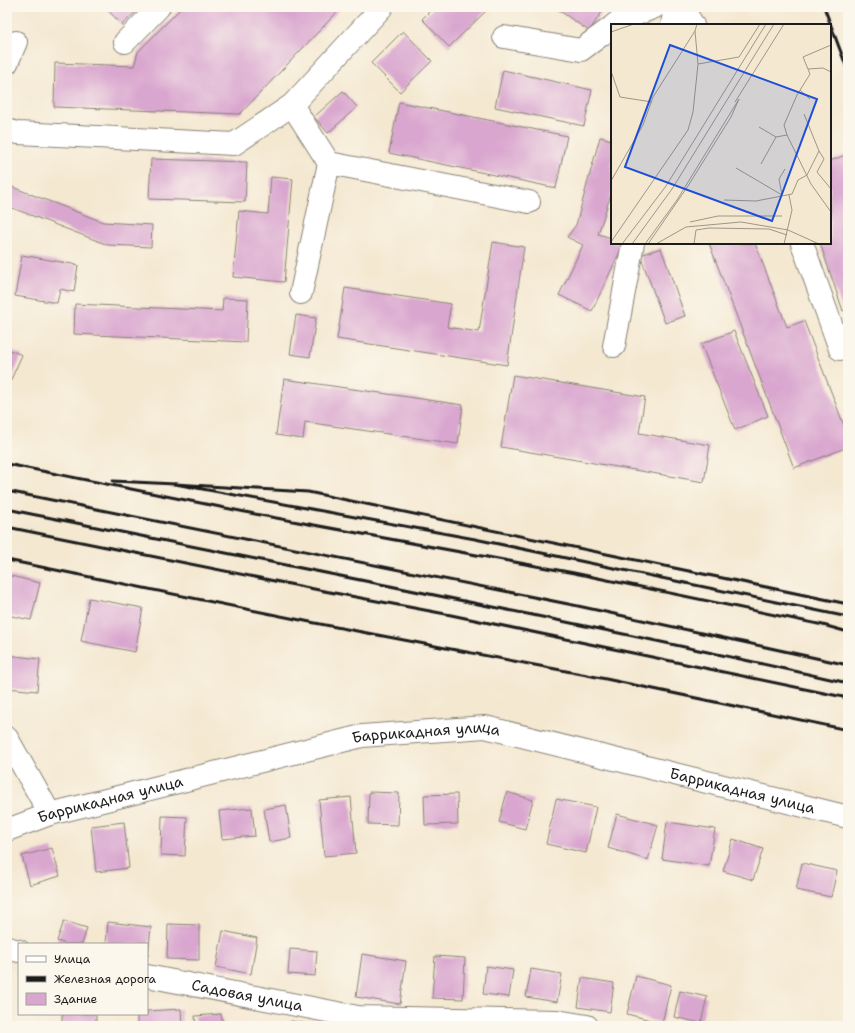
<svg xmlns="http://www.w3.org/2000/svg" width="855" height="1033" viewBox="0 0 855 1033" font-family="'Shantell Sans',sans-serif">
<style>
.building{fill:#d9a6cf}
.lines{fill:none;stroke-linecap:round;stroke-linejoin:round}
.minor-casing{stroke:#888276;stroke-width:24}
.minor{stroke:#fff;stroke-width:22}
.rail{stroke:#1c1c1c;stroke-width:3}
.labels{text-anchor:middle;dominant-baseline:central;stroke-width:4;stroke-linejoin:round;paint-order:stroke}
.street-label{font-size:15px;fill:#1c1c1c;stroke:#fbf7ec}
.inset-road{fill:none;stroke:#9e9689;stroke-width:1}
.view{fill:#1d4ed8;fill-opacity:0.15;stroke:#1d4ed8;stroke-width:2}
.inset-edge{fill:none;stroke:#1c1c1c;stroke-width:2}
</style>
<rect width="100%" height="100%" fill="#fbf7ec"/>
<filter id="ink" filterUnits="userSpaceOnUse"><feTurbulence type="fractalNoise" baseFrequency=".025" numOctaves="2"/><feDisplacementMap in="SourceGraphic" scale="8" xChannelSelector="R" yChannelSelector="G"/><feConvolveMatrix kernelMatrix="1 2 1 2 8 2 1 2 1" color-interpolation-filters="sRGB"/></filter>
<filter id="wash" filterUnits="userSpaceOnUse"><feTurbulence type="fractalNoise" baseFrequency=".012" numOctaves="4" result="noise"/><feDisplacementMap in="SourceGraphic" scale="16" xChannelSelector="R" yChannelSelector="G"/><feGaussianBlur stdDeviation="0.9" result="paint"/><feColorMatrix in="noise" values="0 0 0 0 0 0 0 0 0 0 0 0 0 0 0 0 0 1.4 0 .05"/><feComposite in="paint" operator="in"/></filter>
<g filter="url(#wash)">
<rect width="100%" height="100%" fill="#f4e8d1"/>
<g id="blocks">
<!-- building -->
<g class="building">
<polygon points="105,7 141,7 122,25"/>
<polygon points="182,7 342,7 240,114 54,107 55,63 134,66 138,52"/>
<polygon points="434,7 490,7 449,47 422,19"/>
<polygon points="554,7 600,7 604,9 589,31"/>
<polygon points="403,31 432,61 400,92 371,63"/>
<polygon points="503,70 592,90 584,126 495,107"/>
<polygon points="343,91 357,107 328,133 314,117"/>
<polygon points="399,102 567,136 556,188 389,153"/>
<polygon points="600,137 612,140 612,191 598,234 612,238 612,243 624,243 592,311 559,295 583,245 567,237 576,225"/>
<polygon points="848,154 848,309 843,311 820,243 830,243 830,161"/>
<polygon points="151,159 247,162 245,202 149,199"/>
<polygon points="271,177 293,179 284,282 233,277 239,211 268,214"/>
<polygon points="7,185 103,222 152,225 151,247 108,245 7,206"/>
<polygon points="493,242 524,247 507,365 337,339 345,288 451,304 447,327 479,332"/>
<polygon points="709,243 755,243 787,327 804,321 848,436 848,447 794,468"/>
<polygon points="661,248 685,316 665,323 640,255"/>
<polygon points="22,255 78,265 74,292 60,289 57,303 15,296"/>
<polygon points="223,298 248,299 246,342 74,334 75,304 222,311"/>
<polygon points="296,315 316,318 310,357 290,354"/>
<polygon points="734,331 768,416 735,430 701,344"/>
<polygon points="7,349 22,355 9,384 7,383"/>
<polygon points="513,375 645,397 639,433 710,445 704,482 501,447"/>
<polygon points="284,379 463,405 458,444 305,422 303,439 276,435"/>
<polygon points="7,575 40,583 31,620 7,615"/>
<polygon points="89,598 143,608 135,652 81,641"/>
<polygon points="7,655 40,659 37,691 7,688"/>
<polygon points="369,792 399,793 398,825 368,824"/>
<polygon points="507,792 533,800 525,829 499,822"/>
<polygon points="457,794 458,824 425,825 424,795"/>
<polygon points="351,797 356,853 324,856 319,800"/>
<polygon points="556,799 596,807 586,853 546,844"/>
<polygon points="286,805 291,838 269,842 264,809"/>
<polygon points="252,808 255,836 222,839 219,811"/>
<polygon points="617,814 658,825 648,860 608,848"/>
<polygon points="162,816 187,817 185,856 161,855"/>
<polygon points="124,822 129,868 96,872 91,826"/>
<polygon points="667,822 715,829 709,866 662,859"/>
<polygon points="733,839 763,849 753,880 723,871"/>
<polygon points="52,848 60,876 30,885 22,856"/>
<polygon points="802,863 837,871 831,897 796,890"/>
<polygon points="64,921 87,928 82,944 66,944 57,941"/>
<polygon points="108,922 151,927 148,956 147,956 147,944 106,944"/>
<polygon points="168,924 199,925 199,960 167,959"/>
<polygon points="223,931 257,938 251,974 216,967"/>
<polygon points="290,949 317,951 315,976 288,974"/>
<polygon points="362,954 406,961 400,1004 356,997"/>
<polygon points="435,956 465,958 463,999 432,998"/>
<polygon points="486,966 513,970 509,997 483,994"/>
<polygon points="531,969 562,974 557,1002 526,997"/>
<polygon points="636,976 671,985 662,1023 627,1014"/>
<polygon points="582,978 614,983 610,1012 578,1007"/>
<polygon points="680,991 707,997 701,1023 674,1017"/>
<polygon points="181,1009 182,1026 137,1026 137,1014 147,1014 147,1011"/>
<rect x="62" y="1014" width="34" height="12"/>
<polygon points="221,1014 223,1026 196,1026 195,1016"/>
<polygon points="291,1021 315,1025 315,1026 290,1026"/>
</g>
</g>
</g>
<g filter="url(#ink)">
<use href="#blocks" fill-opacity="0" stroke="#888276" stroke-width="1"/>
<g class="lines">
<!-- minor casing -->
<g class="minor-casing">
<g id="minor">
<polyline points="682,7 693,25"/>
<polyline points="614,25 619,21 655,7"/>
<polyline points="672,25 675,7"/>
<polyline points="504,37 581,50 612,27"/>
<polyline points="125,42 159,7"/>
<polyline points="7,63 16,42"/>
<polyline points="292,105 329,163 301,293"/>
<polyline points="7,130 18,133 234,144 292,105 382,7"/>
<polyline points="329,163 529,202"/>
<polyline points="802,243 840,349"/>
<polyline points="614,346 633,243"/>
<polyline points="7,738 50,814"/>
<path id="s1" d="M7,830L50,814L362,736L485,727L848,817"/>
<polyline points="7,948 19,951"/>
<path id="s2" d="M147,976L358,1017L557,1021L587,1026"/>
</g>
</g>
<!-- minor -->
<use href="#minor" class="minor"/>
<!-- rail -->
<g class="rail">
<polyline points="824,7 848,71"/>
<polyline points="7,464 260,515 574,573 823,625 848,632"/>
<polyline points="113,481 175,484"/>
<polyline points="7,491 578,606 848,665"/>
<path d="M7,509C288,566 569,620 848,683"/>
<polyline points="7,527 324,591 451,615 848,698"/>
<polyline points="7,560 315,623 587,675 848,730"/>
<polyline points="848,604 308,492 175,484 475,539 848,617"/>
</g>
</g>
</g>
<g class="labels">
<!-- street labels -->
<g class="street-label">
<text stroke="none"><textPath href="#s1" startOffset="432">Баррикадная улица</textPath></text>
<text stroke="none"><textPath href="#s1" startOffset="756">Баррикадная улица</textPath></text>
<text stroke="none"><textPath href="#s1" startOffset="108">Баррикадная улица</textPath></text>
<text stroke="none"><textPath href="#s2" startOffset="102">Садовая улица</textPath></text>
</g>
</g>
<!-- overview -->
<g transform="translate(611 24)">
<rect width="220" height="220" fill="#f4e8d1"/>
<path class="inset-road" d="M0,8L23,0M220,21L192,33L199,50L186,71L173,101L176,111L200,160L220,188M87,40L128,33L149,0M197,45L212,44L220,48M0,47L9,73L41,78M189,66L199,75M124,78L173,0M148,103L165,113L176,111M208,127L213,135L206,148L220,165M150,140L165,113M125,144L171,171L168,155L174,145M0,157L32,101L42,73L84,7M113,176L145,177L181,170L187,156L196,151L208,127L193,90M79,198L107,192H171M0,218L77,106L82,88L87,40L84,7L86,0M11,220L55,162L155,0M21,220L61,165L163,0M34,220L66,176L128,75L120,93L77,162L37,220M45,220L75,203L130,198L177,206L208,220M83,220L85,206L98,204L158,205L176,211M173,220L181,186L178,171"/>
<path class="view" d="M59,21L206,75L161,197L14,143Z"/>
<rect width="220" height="220" class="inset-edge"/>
</g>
<!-- margin -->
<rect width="855" height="1033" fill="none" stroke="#fbf7ec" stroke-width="24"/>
<!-- legend -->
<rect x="18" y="943" width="130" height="72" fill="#fbf7ec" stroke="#a29f99"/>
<rect x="26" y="956" width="20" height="6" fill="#ffffff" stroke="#a29f99"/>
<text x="54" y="963" font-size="12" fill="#1c1c1c">Улица</text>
<rect x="26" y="976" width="20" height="6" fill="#1c1c1c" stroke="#a29f99"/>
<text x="54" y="983" font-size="12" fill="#1c1c1c">Железная дорога</text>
<rect x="26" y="993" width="20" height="12" fill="#d9a6cf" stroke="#a29f99"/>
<text x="54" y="1003" font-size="12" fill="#1c1c1c">Здание</text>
</svg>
